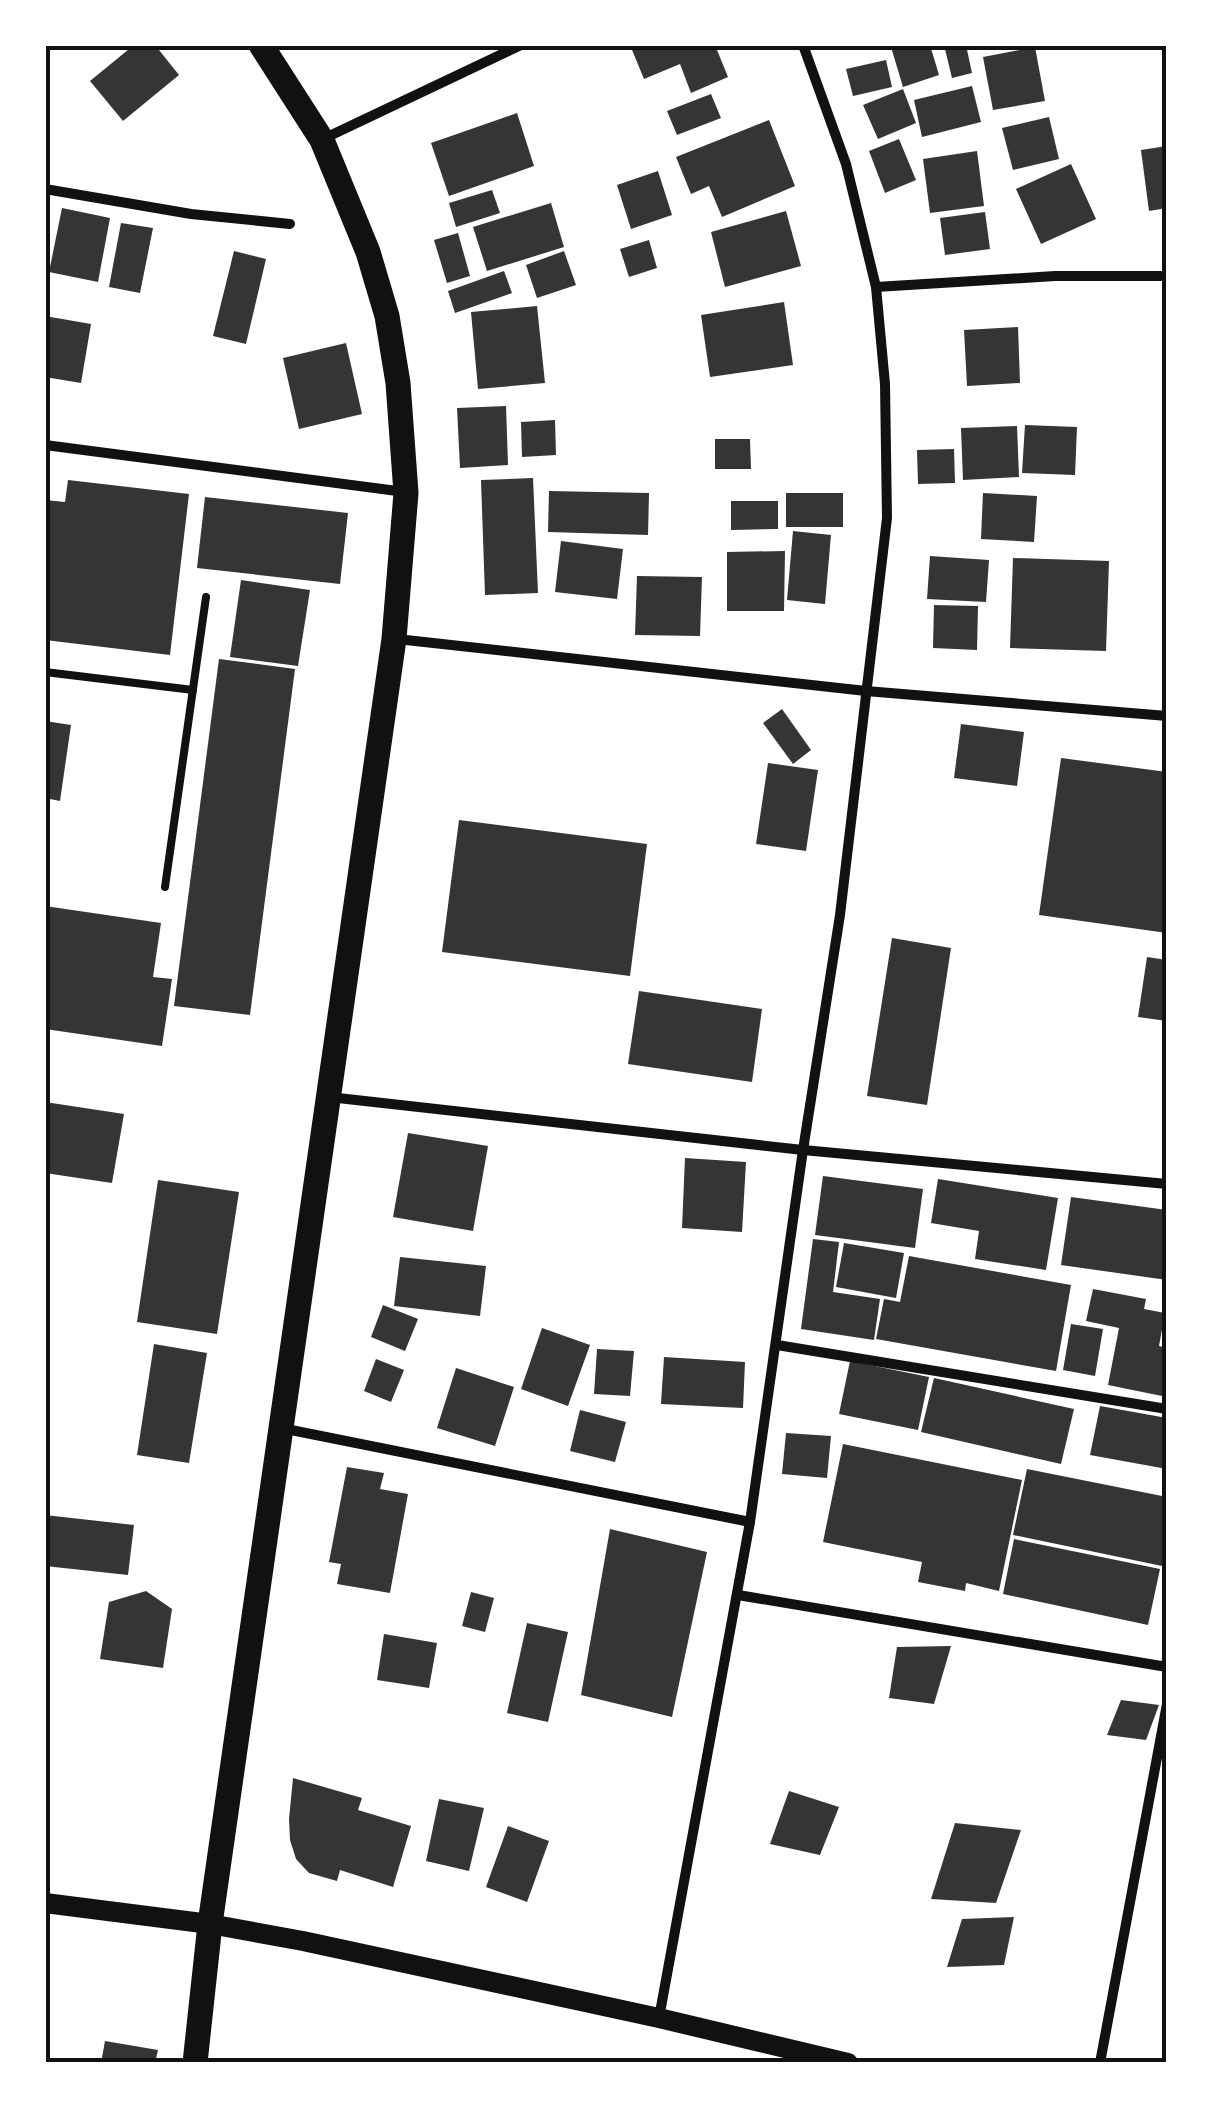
<svg xmlns="http://www.w3.org/2000/svg" width="1212" height="2108" viewBox="0 0 1212 2108" font-family="Jost,sans-serif">
<style>
.building{fill:#353535}
.lines{fill:none;stroke-linecap:round;stroke-linejoin:round}
.service{stroke:#111;stroke-width:8}
.minor{stroke:#111;stroke-width:10}
.secondary{stroke:#111;stroke-width:20}
.primary{stroke:#111;stroke-width:25}
.neatline{fill:none;stroke:#111;stroke-width:4}
</style>
<rect width="100%" height="100%" fill="#fff"/>
<!-- building -->
<g class="building">
<polygon points="134,45 155,45 179,75 123,121 90,81"/>
<polygon points="630,45 715,45 728,77 691,93 680,64 644,79"/>
<polygon points="898,45 930,45 939,75 903,87 891,47"/>
<polygon points="944,45 966,45 972,73 952,78"/>
<polygon points="1035,47 1045,101 993,110 983,57"/>
<polygon points="886,60 892,87 853,96 846,69"/>
<polygon points="972,86 981,122 922,137 914,100"/>
<polygon points="903,89 916,123 878,139 863,105"/>
<polygon points="711,94 721,118 677,135 667,111"/>
<polygon points="517,113 534,166 449,196 431,143"/>
<polygon points="1049,117 1059,159 1013,170 1002,128"/>
<polygon points="769,120 795,186 722,217 709,186 691,194 676,157"/>
<polygon points="899,139 916,180 885,193 869,151"/>
<polygon points="1167,146 1167,208 1149,211 1141,150"/>
<polygon points="977,151 984,206 930,213 923,159"/>
<polygon points="1071,164 1096,219 1041,244 1016,189"/>
<polygon points="658,171 672,215 631,229 617,185"/>
<polygon points="492,190 500,213 456,227 449,203"/>
<polygon points="551,203 564,247 487,271 473,227"/>
<polygon points="62,208 110,218 98,282 49,272"/>
<polygon points="786,211 801,266 725,287 711,232"/>
<polygon points="985,212 990,249 945,255 940,218"/>
<polygon points="121,223 153,228 140,293 109,287"/>
<polygon points="458,233 470,276 447,283 434,240"/>
<polygon points="649,240 657,268 629,277 620,249"/>
<polygon points="234,251 266,259 246,344 213,336"/>
<polygon points="564,251 576,285 537,298 526,265"/>
<polygon points="504,271 512,293 455,313 448,291"/>
<polygon points="784,302 793,365 710,377 701,315"/>
<polygon points="537,306 545,383 478,389 471,312"/>
<polygon points="45,316 91,324 81,383 45,377"/>
<polygon points="1018,327 1020,383 967,386 964,330"/>
<polygon points="346,343 362,414 299,429 283,358"/>
<polygon points="506,406 508,465 460,468 457,408"/>
<polygon points="555,420 556,455 522,457 521,422"/>
<polygon points="1025,425 1077,427 1075,475 1022,473"/>
<polygon points="1017,426 1019,477 963,480 961,428"/>
<polygon points="715,439 750,439 751,469 715,469"/>
<polygon points="954,449 955,483 918,484 917,450"/>
<polygon points="533,478 538,593 485,595 481,480"/>
<polygon points="68,480 189,494 170,655 45,640 45,500 65,502"/>
<polygon points="549,491 649,493 648,535 548,532"/>
<rect x="786" y="493" width="57" height="34"/>
<polygon points="983,493 1037,496 1034,542 981,539"/>
<polygon points="205,497 348,513 340,584 197,568"/>
<polygon points="731,501 778,501 778,529 731,530"/>
<polygon points="793,531 831,535 825,604 787,600"/>
<polygon points="561,541 623,549 617,599 555,592"/>
<polygon points="785,551 784,611 727,611 727,552"/>
<polygon points="930,556 989,560 986,602 927,599"/>
<polygon points="1013,558 1109,561 1106,651 1010,648"/>
<polygon points="637,576 702,577 700,636 635,635"/>
<polygon points="241,580 310,590 298,666 230,657"/>
<polygon points="934,605 978,606 977,650 933,648"/>
<polygon points="219,659 295,669 250,1015 174,1006"/>
<polygon points="782,709 811,750 793,764 763,723"/>
<polygon points="45,721 71,725 60,801 45,798"/>
<polygon points="961,724 1024,732 1017,786 954,778"/>
<polygon points="1061,758 1167,772 1167,933 1039,915"/>
<polygon points="768,763 818,770 806,851 756,844"/>
<polygon points="459,820 647,844 630,976 442,952"/>
<polygon points="45,906 161,923 153,977 172,979 162,1046 45,1029"/>
<polygon points="892,938 951,948 927,1105 867,1096"/>
<polygon points="1147,957 1167,960 1167,1021 1138,1017"/>
<polygon points="639,991 762,1009 752,1082 628,1064"/>
<polygon points="45,1102 124,1114 112,1183 45,1173"/>
<polygon points="408,1133 488,1146 473,1231 393,1217"/>
<polygon points="685,1158 746,1162 742,1232 682,1228"/>
<polygon points="823,1176 923,1189 915,1248 815,1235"/>
<polygon points="938,1179 1058,1198 1046,1270 975,1259 979,1231 931,1223"/>
<polygon points="158,1180 239,1192 217,1334 137,1322"/>
<polygon points="1071,1197 1167,1210 1167,1280 1061,1265"/>
<polygon points="813,1239 839,1242 833,1292 880,1299 874,1340 801,1329"/>
<polygon points="844,1243 904,1253 896,1298 836,1287"/>
<polygon points="909,1256 1071,1285 1056,1371 876,1339 884,1299 900,1302"/>
<polygon points="400,1257 486,1266 480,1316 394,1306"/>
<polygon points="1093,1289 1146,1299 1144,1309 1165,1313 1159,1346 1167,1348 1167,1397 1108,1385 1119,1328 1086,1321"/>
<polygon points="383,1305 418,1319 405,1351 371,1337"/>
<polygon points="1071,1324 1103,1329 1095,1376 1063,1370"/>
<polygon points="542,1328 590,1345 568,1406 521,1389"/>
<polygon points="154,1344 207,1353 189,1463 137,1455"/>
<polygon points="597,1349 634,1351 630,1396 594,1394"/>
<polygon points="664,1357 745,1362 743,1408 661,1404"/>
<polygon points="376,1359 404,1370 391,1402 364,1391"/>
<polygon points="850,1361 929,1377 918,1430 839,1414"/>
<polygon points="456,1368 514,1387 495,1446 437,1428"/>
<polygon points="934,1378 1074,1409 1061,1464 921,1432"/>
<polygon points="1100,1406 1167,1418 1167,1469 1090,1455"/>
<polygon points="580,1410 626,1422 615,1462 570,1451"/>
<polygon points="786,1433 831,1436 827,1478 782,1474"/>
<polygon points="843,1444 1022,1480 999,1591 966,1583 965,1591 918,1582 922,1562 823,1542"/>
<polygon points="347,1467 384,1473 380,1489 408,1494 390,1593 337,1584 341,1564 329,1562"/>
<polygon points="1027,1469 1167,1497 1167,1540 1162,1566 1013,1535"/>
<polygon points="45,1515 134,1525 128,1575 45,1566"/>
<polygon points="610,1529 707,1552 672,1717 581,1695"/>
<polygon points="1014,1539 1160,1569 1148,1625 1003,1594"/>
<polygon points="146,1591 172,1609 163,1668 100,1659 109,1602"/>
<polygon points="471,1592 494,1598 485,1632 462,1626"/>
<polygon points="527,1623 568,1632 548,1722 507,1713"/>
<polygon points="384,1634 437,1643 429,1688 377,1680"/>
<polygon points="951,1646 934,1704 889,1698 897,1647"/>
<polygon points="1121,1700 1159,1705 1146,1740 1107,1735"/>
<polygon points="293,1778 362,1798 358,1810 411,1826 393,1887 340,1870 337,1881 309,1873 296,1859 290,1840 289,1819"/>
<polygon points="789,1791 839,1807 820,1855 770,1844"/>
<polygon points="439,1799 484,1808 469,1871 426,1861"/>
<polygon points="955,1823 1021,1830 996,1903 931,1899"/>
<polygon points="508,1826 549,1841 527,1902 486,1887"/>
<polygon points="1014,1917 1004,1965 947,1967 962,1919"/>
<polygon points="105,2041 158,2050 155,2063 101,2063"/>
</g>
<g class="lines">
<!-- service -->
<g class="service">
<polyline points="45,672 193,690"/>
<polyline points="165,887 206,597"/>
</g>
<!-- minor -->
<g class="minor">
<polyline points="323,139 521,45"/>
<polyline points="45,189 191,214 290,224"/>
<polyline points="876,287 1055,276 1167,276"/>
<polyline points="45,445 405,492"/>
<polyline points="397,639 866,691 1167,716"/>
<polyline points="329,1097 803,1150 1167,1184"/>
<polyline points="777,1345 1167,1409"/>
<polyline points="281,1428 750,1522"/>
<polyline points="738,1595 1167,1667"/>
<polyline points="659,2018 750,1522 803,1150 840,915 887,518 885,384 876,287 846,164 803,45"/>
<polyline points="1100,2063 1167,1704"/>
</g>
<!-- secondary -->
<polyline class="secondary" points="45,1903 210,1924 303,1941 659,2018 848,2063"/>
<!-- primary -->
<polyline class="primary" points="195,2063 210,1924 394,639 406,493 398,383 387,316 368,252 322,140 261,45"/>
</g>
<!-- border -->
<rect width="1212" height="2108" fill="none" stroke="#ffffff" stroke-width="95"/>
<rect x="48" y="48" width="1116" height="2012" class="neatline"/>
</svg>
